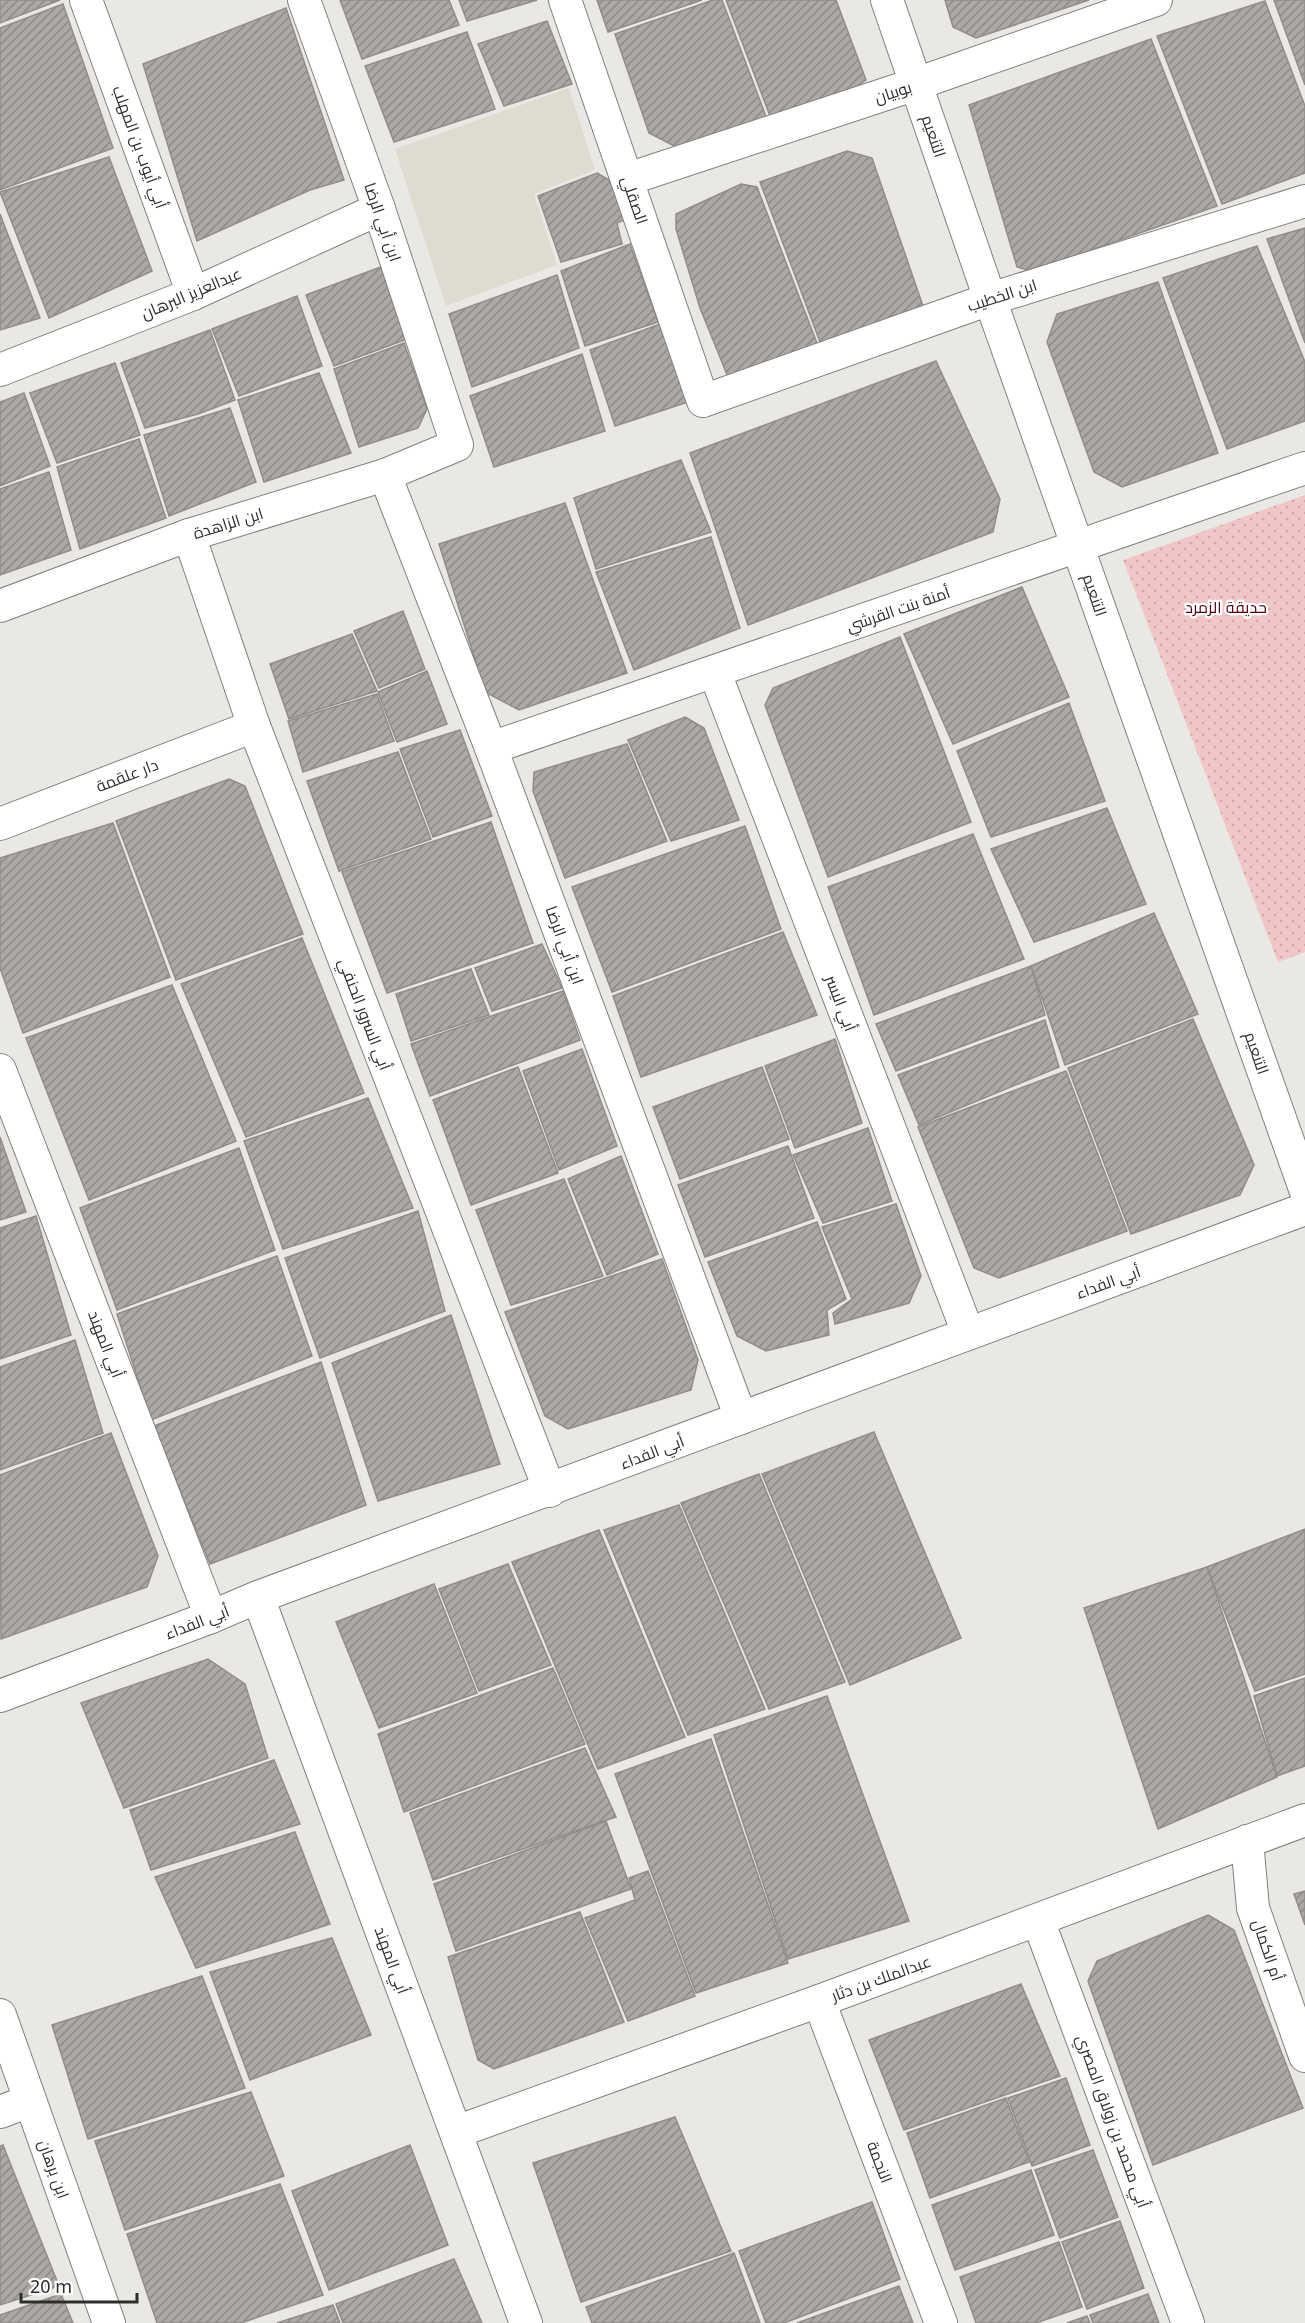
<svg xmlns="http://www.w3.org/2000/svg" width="1305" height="2323" viewBox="0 0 1305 2323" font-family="'Noto Sans',Cairo,sans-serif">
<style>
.built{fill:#e0dbd1}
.park{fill:url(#park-dots)}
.building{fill:url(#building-hatch);stroke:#908d8b;stroke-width:1.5}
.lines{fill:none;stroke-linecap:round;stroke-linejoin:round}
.minor-casing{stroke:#82807e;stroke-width:34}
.minor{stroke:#fff;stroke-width:32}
.labels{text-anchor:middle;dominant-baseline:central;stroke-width:4.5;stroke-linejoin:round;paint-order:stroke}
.street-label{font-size:16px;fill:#2d2d2b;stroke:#fff}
.park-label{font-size:16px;fill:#520316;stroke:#fff}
</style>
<defs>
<pattern id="park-dots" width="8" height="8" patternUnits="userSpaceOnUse" patternTransform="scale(1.5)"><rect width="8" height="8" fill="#f1c6c7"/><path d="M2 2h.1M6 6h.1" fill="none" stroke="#cfaaab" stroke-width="1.8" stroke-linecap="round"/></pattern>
<pattern id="building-hatch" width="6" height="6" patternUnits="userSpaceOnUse" patternTransform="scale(1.5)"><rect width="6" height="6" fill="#aba8a6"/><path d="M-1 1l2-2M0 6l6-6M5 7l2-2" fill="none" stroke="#8c8987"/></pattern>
</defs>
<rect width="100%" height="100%" fill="#eae8e5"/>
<!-- built -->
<polygon class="built" points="569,88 595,170 534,194 557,265 446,306 395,149"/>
<!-- park -->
<polygon class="park" points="1305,495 1305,952 1278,962 1123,560"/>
<!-- building -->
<g class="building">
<polygon points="0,0 60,0 0,23"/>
<polygon points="340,0 449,0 459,25 362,59"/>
<polygon points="459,0 537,0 467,21"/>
<polygon points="597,0 702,0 608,32"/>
<polygon points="713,0 722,0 767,119 680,149 649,133 615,34"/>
<polygon points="726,0 836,0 866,80 856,87 770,116"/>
<polygon points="945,0 1089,0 976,38 953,27"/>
<polygon points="1274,0 1305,0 1305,85"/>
<polygon points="1265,1 1305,106 1305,173 1222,204 1157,36"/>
<polygon points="63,4 113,148 0,190 0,28"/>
<polygon points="286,8 344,180 310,190 197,241 143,64"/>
<polygon points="547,21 572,84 504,106 478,44"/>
<polygon points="467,32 495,109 394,142 365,66"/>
<polygon points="1151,39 1217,206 1031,271 1017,267 969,105"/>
<polygon points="847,151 872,158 923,306 823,350 760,182"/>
<polygon points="109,157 152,271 49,318 0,192"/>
<polygon points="597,173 619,186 629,218 617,223 622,244 561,262 538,196"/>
<polygon points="741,184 757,187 820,351 730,382 700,308 676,229 676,214"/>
<polygon points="0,214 40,318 0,330"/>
<polygon points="1305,228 1305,343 1267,239"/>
<polygon points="630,244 658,322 585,346 561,271"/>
<polygon points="1257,246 1305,362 1305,421 1227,449 1163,278"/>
<polygon points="386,265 410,338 334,366 306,295"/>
<polygon points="557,275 579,348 472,387 449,314"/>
<polygon points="1158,282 1218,453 1122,487 1094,472 1047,342 1057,314"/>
<polygon points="297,296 322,366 239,396 212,329"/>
<polygon points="660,324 688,402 615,426 590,350"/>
<polygon points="210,330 235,400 198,414 145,428 121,363"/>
<polygon points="404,343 427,409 418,428 359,447 334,369"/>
<polygon points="582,354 605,431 494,467 470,396"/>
<polygon points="936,361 1000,499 993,532 748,625 690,453"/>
<polygon points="115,363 140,435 57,463 30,393"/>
<polygon points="319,373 351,453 264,482 238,400"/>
<polygon points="24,393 50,466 0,486 0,402"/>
<polygon points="230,408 256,482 169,516 144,435"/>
<polygon points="139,439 166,518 80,549 57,467"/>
<polygon points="681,460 711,532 596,569 574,498"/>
<polygon points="49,472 71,550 0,575 0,489"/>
<polygon points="565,503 627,673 519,710 485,692 439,544"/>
<polygon points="711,537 740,628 634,670 596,572"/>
<polygon points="1022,587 1069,697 953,744 904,634"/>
<polygon points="403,611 425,669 379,688 354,631"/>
<polygon points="352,634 377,691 289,719 270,664"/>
<polygon points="900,637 971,822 828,877 765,705 773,688"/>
<polygon points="427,671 447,724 397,742 378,692"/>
<polygon points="377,694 394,741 303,772 288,721"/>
<polygon points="1069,703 1105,801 991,837 957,751"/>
<polygon points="685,717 704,728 739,820 671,841 628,740"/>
<polygon points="460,730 492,816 433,837 400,749"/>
<polygon points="627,744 667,841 565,878 533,791 534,772"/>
<polygon points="398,752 431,839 339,871 307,781"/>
<polygon points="229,779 245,786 303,934 176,980 116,821"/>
<polygon points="1107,808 1146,904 1034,942 991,849"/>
<polygon points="491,822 533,943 387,993 342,872"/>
<polygon points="113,823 170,977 23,1033 0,968 0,858"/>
<polygon points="745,826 781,929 612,992 572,887"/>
<polygon points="973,834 1024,959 874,1015 828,887"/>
<polygon points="1154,913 1198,1014 1065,1065 1031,966"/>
<polygon points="783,932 817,1015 641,1077 613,996"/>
<polygon points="302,938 364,1093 246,1137 181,984"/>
<polygon points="542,944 562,988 492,1011 475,968"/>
<polygon points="1031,966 1045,1015 896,1071 876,1024"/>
<polygon points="471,969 489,1015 411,1041 396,994"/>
<polygon points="172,985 236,1141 89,1200 26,1038"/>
<polygon points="563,991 580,1040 430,1096 411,1044"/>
<polygon points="1193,1019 1254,1165 1240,1195 1131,1234 1068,1068"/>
<polygon points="1045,1020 1059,1067 919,1125 898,1075"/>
<polygon points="835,1039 862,1123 795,1148 765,1066"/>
<polygon points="582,1049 617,1146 559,1170 523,1071"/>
<polygon points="518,1067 558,1173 471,1205 433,1100"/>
<polygon points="762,1067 789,1139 680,1179 653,1107"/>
<polygon points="1066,1071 1127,1231 999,1278 974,1268 918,1127"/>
<polygon points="368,1098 413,1208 283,1249 244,1141"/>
<polygon points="868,1128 892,1201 823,1223 793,1155"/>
<polygon points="0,1137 26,1212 0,1220"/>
<polygon points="788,1146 814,1218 705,1257 678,1185"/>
<polygon points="239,1148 275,1250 117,1310 80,1208"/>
<polygon points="621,1156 658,1254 607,1275 568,1179"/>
<polygon points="564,1179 603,1276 511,1305 476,1210"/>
<polygon points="896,1204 921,1276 909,1303 835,1324 833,1313 852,1299 822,1227"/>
<polygon points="418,1211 445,1311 320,1358 285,1258"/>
<polygon points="36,1216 71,1335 0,1359 0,1228"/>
<polygon points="817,1222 846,1299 827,1310 829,1335 766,1351 737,1336 708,1262"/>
<polygon points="277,1256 312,1356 151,1420 117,1314"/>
<polygon points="662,1259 698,1360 691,1390 568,1429 545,1416 505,1312"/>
<polygon points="451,1315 500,1464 378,1501 332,1363"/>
<polygon points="75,1340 103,1433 0,1470 0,1367"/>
<polygon points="321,1362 366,1505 210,1564 154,1426"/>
<polygon points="874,1432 961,1638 850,1685 762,1474"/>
<polygon points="111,1433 158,1556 147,1587 1,1639 0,1475"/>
<polygon points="759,1474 845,1682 769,1709 681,1503"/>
<polygon points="679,1505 765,1709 688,1735 604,1530"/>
<polygon points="1305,1529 1305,1674 1255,1691 1207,1567"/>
<polygon points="599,1530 685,1737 598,1769 512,1562"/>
<polygon points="508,1564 551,1665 479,1691 439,1589"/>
<polygon points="1207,1567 1277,1777 1158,1829 1084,1608"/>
<polygon points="434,1584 477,1693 379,1728 336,1622"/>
<polygon points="208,1659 245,1684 268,1758 124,1808 81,1703"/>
<polygon points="553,1668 585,1744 404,1812 378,1734"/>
<polygon points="1305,1678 1305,1766 1277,1776 1254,1696"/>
<polygon points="827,1696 909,1921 788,1959 714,1735"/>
<polygon points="711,1739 788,1963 696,1993 615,1774"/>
<polygon points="585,1748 616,1817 433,1880 410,1813"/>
<polygon points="274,1760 300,1824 151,1870 130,1810"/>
<polygon points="606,1821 631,1889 456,1951 434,1884"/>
<polygon points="295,1832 330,1924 196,1968 155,1877"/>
<polygon points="648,1871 695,1996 628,2021 585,1918 635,1900 629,1878"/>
<polygon points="1305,1891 1305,1925 1294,1894"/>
<polygon points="580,1912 624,2022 494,2069 478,2060 448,1957"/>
<polygon points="1208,1915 1234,1930 1303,2108 1153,2165 1088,1981 1097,1961"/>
<polygon points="332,1938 371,2035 250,2080 210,1972"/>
<polygon points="202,1976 245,2088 88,2139 52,2025"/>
<polygon points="1021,1984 1060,2076 904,2130 869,2040"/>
<polygon points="1066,2078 1090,2145 1032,2166 1008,2098"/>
<polygon points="251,2092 284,2176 125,2230 95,2141"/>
<polygon points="1006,2098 1029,2162 930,2198 907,2133"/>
<polygon points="675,2117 731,2251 581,2302 533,2163"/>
<polygon points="3,2145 59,2286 0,2305 0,2146"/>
<polygon points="410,2145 448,2245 329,2290 292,2191"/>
<polygon points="1093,2150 1118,2217 1060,2238 1035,2170"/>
<polygon points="1031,2170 1054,2235 955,2270 932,2205"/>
<polygon points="280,2184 323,2295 241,2323 157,2323 127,2234"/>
<polygon points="872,2202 900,2279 784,2323 766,2323 739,2251"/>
<polygon points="1120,2221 1144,2288 1087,2309 1062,2242"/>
<polygon points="1059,2242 1082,2307 1036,2323 976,2323 960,2277"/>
<polygon points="734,2253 760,2323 592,2323 586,2307"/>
<polygon points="454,2259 482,2323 343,2323 336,2304"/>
<polygon points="899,2286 913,2323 797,2323"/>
<polygon points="61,2294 73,2323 0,2323 0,2315"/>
<polygon points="1148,2294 1159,2323 1093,2323 1090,2315"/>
<polygon points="333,2305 340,2323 277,2323"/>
<polygon points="1087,2316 1090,2323 1067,2323"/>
</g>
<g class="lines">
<!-- minor casing -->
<g class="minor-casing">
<g id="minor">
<polyline points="86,0 193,294"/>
<polyline points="565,0 703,401 990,299 1305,201"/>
<polyline points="887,0 990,299 1305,1189"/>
<polyline points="628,179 916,84 1156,0"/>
<polyline points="0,370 193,294 379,209"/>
<polyline points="385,475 491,748 741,1418"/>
<polyline points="189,535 254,726 550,1491"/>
<polyline points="0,606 189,535 385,475 457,445 379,209 304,0"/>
<polyline points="715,673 968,1333"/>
<polyline points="491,748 1305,468"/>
<polyline points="0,824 254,726"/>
<polyline points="0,1070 211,1617"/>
<polyline points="258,1597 526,2323"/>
<polyline points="0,1696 211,1617 258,1597 1305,1209"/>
<polyline points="1247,1841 1253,1908 1305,2056"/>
<polyline points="1038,1920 1188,2323"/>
<polyline points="819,2001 941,2323"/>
<polyline points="0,2015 109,2323"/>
<polyline points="0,2112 29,2101"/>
<polyline points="456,2132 819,2001 1305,1820"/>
</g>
</g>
<!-- minor -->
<use href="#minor" class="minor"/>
</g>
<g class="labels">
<!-- street labels -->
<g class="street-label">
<text transform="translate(893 92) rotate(-18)">بوبيان</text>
<text transform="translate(934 136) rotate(71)">التنعيم</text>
<text transform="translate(140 147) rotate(70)">أبي أيوب بن المهلب</text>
<text transform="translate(635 200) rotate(71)">الصقلي</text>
<text transform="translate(383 222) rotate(71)">ابن أبي الرضا</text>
<text transform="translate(191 293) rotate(-23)">عبدالعزيز البرهان</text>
<text transform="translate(1002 295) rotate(-18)">ابن الخطيب</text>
<text transform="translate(228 523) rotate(-17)">ابن الزاهدة</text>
<text transform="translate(1095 595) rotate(71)">التنعيم</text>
<text transform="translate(898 609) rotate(-19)">أمنة بنت القرشي</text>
<text transform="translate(127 775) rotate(-21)">دار علقمة</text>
<text transform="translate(565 945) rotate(70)">ابن أبي الرضا</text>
<text transform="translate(841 1003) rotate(69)">أبي اليسر</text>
<text transform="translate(365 1014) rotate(69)">أبي السرور الحنفي</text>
<text transform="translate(1257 1053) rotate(71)">التنعيم</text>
<text transform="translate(1108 1282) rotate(-20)">أبي الفداء</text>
<text transform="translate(106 1344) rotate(69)">أبي المهند</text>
<text transform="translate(652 1452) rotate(-21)">أبي الفداء</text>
<text transform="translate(197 1622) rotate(-21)">أبي الفداء</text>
<text transform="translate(1268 1950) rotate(71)">أم الكمال</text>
<text transform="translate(392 1960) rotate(70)">أبي المهند</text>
<text transform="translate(881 1978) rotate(-20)">عبدالملك بن دثار</text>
<text transform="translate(1113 2121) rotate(70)">أبي محمد بن زولاق المصري</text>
<text transform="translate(880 2162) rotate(69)">النجمة</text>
<text transform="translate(54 2169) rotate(70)">ابن برهان</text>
</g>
<!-- park labels -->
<g class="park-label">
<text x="1226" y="607">حديقة الزمرد</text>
</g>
</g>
<!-- scale -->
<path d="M21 2293v9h116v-9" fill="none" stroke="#2d2d2b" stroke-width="3"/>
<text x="30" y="2293" font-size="18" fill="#2d2d2b" stroke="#ffffff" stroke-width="4.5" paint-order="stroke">20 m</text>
</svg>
